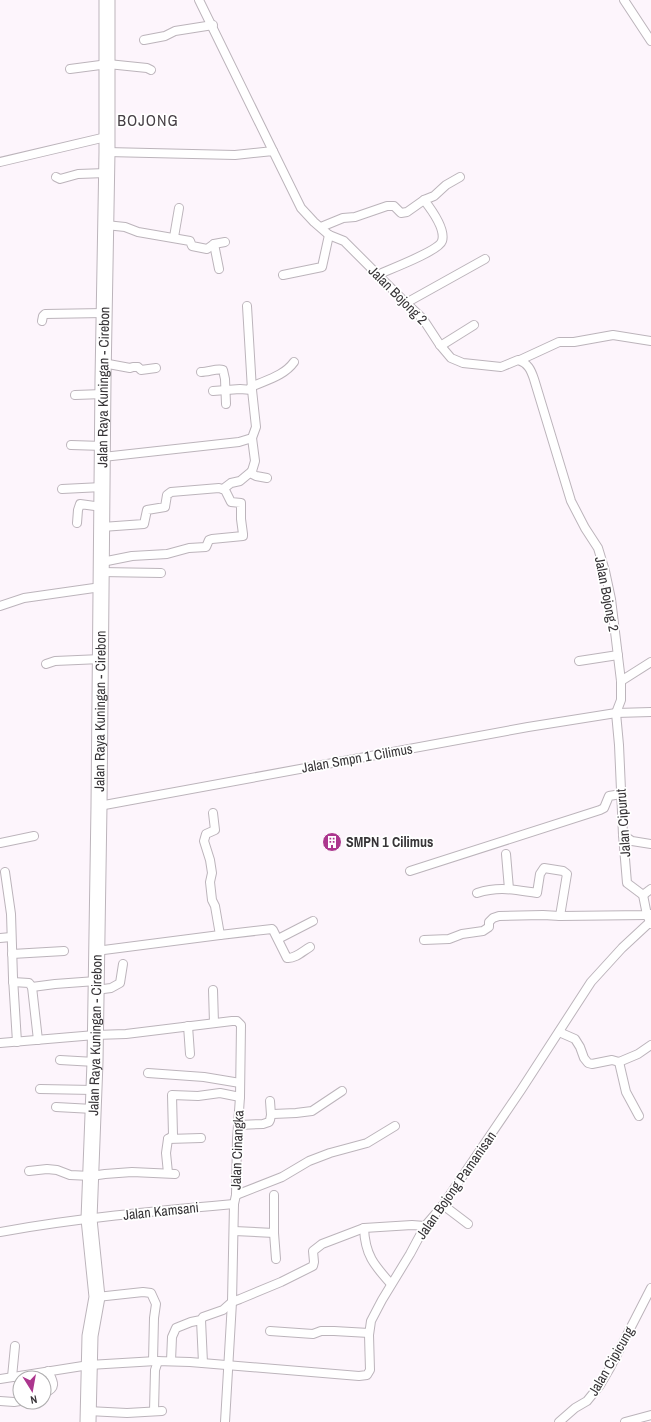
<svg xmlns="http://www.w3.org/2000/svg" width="651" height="1422" viewBox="0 0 651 1422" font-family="'Archivo Narrow',sans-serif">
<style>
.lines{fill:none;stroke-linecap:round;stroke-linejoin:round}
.street-casing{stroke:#bcb4bb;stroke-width:10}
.highway-casing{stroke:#bcb4bb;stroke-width:17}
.street{stroke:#fff;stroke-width:8}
.highway{stroke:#fff;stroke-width:15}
.labels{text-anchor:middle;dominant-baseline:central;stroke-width:3.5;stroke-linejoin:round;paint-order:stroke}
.street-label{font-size:14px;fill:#373437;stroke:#fff}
.poi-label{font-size:14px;font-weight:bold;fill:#373437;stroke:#fff;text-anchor:start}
.quarter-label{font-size:16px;letter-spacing:1px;fill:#463f45;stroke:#fff}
</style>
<rect width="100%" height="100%" fill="#fdf5fc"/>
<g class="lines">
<!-- street casing -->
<g class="street-casing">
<g id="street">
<polyline points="199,0 273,151"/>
<polyline points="624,0 651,41"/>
<polyline points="144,40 165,36 175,31 213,25"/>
<polyline points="70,69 108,64 147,68 151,70"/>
<path d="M107,152L235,155L273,151L301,208L314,222L329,235L344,241L406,303L423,319L440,345L451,358L463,363L501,367L518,360C528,363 531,370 534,379L571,501L585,528L598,548L605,571L611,599L621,681V700L616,713L619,745L623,835L627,883L643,895L647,915L651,924"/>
<polyline points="0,162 106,137"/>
<polyline points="56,177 60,179 78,174 106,173"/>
<polyline points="106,225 125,227 138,232 190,241 192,246 207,249 214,244 225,242"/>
<polyline points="321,227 343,218 355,217 387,206 394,206 401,213 407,212 424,200"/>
<polyline points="174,237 179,208"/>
<polyline points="214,244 219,269"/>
<polyline points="283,275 322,267 329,235"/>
<path d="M377,275C388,270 439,251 442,241C446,229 431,209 424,200L434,196L446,185L460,177"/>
<polyline points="406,303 485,259"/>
<polyline points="42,321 43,316 45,314 104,313"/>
<polyline points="440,345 442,345 474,325"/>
<polyline points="520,360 559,342 574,342 613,335 651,341"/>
<polyline points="103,363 130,368 133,367 138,367 141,370 156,368"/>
<path d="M201,372C209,372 217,368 223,370L225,379L226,404"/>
<path d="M251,387C266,380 284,376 294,362"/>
<polyline points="213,391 240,389 252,390"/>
<polyline points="75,395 103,394"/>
<polyline points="252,438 255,461 252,471 252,474 256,476 267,478"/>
<polyline points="71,445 103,446"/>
<polyline points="103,457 239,442 252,438 256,427 252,390 247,306"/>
<polyline points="62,489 102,487"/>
<polyline points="223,489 231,483 240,481 252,471"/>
<polyline points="77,523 78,510 80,504 102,507"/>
<polyline points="102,562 132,556 167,554 189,548 206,547 209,540 212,539 243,536 243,534 241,519 241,503 231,502 225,490 219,488 171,492 167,495 165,507 147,510 144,524 102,527"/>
<polyline points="101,572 161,573"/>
<polyline points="0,606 24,598 101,587"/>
<polyline points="579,661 618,655"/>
<polyline points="46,664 55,661 101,659"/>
<polyline points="621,681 651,662"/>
<polyline points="99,806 528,727 616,713 651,712"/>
<path d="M213,813L215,830L206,834L204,841L210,860L212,873L210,882L212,900L215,906L220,935L272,929L273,930L287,958C295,959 303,951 310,947"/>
<polyline points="623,835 632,841 651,844"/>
<polyline points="0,843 34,836"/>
<polyline points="506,854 509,889"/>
<polyline points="410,871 600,810 604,808 609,796 621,794"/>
<polyline points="5,872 11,914 13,978 17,1042"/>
<path d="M477,893C500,886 514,890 537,893L540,874L544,868L563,871L567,874L560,916"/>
<polyline points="643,895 651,889"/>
<polyline points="0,938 11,937"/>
<polyline points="278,939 313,921"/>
<polyline points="424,940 449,939 462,934 483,931 489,927 489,922 493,918 499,916 543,915 560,916 647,915 651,914"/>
<polyline points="96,951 220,935"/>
<polyline points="12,954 64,951"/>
<polyline points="13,982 29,983 32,987 38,1040"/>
<polyline points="32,987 55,984 96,981"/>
<polyline points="96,990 111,988 120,983 123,964"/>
<polyline points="213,990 214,1023"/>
<polyline points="188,1026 190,1054"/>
<polyline points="559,1032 575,1039 580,1047 584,1058 588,1063 592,1064 612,1060 619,1062 638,1054 651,1045"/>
<polyline points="0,1043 95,1035 126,1034 232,1021 237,1021 241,1025 240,1097 237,1139 236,1195 234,1204 232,1302 225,1422"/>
<polyline points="60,1060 95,1062"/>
<polyline points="619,1062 626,1092 639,1116"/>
<polyline points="148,1073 204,1077 240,1083"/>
<polyline points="40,1089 93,1090"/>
<polyline points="270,1101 271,1115"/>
<polyline points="56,1107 93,1109"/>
<polyline points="238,1125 263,1124 269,1122 270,1120 271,1115 273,1114 296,1113 312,1111 342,1091"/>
<polyline points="168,1139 201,1138"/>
<polyline points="29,1171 47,1169 57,1170 70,1175 91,1176 105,1174 132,1172 175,1174"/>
<polyline points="168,1173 166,1153 168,1139 171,1137 173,1135 172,1095 198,1096 220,1093 240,1097"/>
<polyline points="236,1195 282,1177 309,1161 330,1153 367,1143 395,1126"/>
<polyline points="274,1195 274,1233 276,1259"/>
<polyline points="443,1205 468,1224"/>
<path d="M364,1228C365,1255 374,1265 391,1284"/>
<polyline points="234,1231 274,1233"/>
<path d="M0,1232C77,1218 156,1211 234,1204"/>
<polyline points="97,1297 143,1292 151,1293 156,1304 154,1318 153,1361"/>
<polyline points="201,1320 203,1363"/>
<polyline points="270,1331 313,1334 321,1331 334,1331 369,1333"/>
<polyline points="171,1361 172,1337 176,1328 191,1322 201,1320 203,1317 223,1310 232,1302 240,1299 281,1282 313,1266 314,1262 313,1251 322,1244 364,1228 412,1225 425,1226"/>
<polyline points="12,1377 15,1346"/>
<polyline points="0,1379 89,1365 156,1361 190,1362 359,1376 367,1375 370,1370 369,1335 371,1321 382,1300 410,1254 425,1226 443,1205 521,1090 591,982 622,948 650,922"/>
<path d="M44,1393C58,1388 53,1381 48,1371"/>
<polyline points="0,1401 14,1402 20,1401"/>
<polyline points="88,1411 127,1413 162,1411"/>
<polyline points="154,1411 155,1370 158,1361"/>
<polyline points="559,1422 575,1408 587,1401 600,1385 610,1368 651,1288"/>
<polyline points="625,1422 651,1415"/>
</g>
</g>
<!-- highway casing -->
<g class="highway-casing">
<g id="highway">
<path id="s1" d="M88,1422L90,1336L97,1297L89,1219L95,1062L99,806L103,380L107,152V0"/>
</g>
</g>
<!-- street -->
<use href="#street" class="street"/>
<!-- highway -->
<use href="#highway" class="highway"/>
</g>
<!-- icons -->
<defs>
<g id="building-disc" transform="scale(1)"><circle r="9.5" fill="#ac368e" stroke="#fff"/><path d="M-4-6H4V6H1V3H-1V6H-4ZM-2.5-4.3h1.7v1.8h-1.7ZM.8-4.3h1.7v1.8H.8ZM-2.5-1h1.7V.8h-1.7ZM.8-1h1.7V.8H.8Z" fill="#fff"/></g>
</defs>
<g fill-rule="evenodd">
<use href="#building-disc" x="332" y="842"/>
</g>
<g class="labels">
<!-- street labels -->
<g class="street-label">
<text transform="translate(398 295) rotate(45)">Jalan Bojong 2</text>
<text stroke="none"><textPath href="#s1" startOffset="1036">Jalan Raya Kuningan - Cirebon</textPath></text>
<text transform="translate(607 594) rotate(79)">Jalan Bojong 2</text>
<text stroke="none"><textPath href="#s1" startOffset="712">Jalan Raya Kuningan - Cirebon</textPath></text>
<text transform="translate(357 758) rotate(-10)">Jalan Smpn 1 Cilimus</text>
<text transform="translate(623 823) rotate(-94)">Jalan Cipurut</text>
<text stroke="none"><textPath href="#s1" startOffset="388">Jalan Raya Kuningan - Cirebon</textPath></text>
<text transform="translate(237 1150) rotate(-88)">Jalan Cinangka</text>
<text transform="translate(456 1185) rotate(-55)">Jalan Bojong Pamanisan</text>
<text transform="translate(161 1211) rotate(-6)">Jalan Kamsani</text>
<text transform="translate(611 1361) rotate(-60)">Jalan Cipicung</text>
</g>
<!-- poi labels -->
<g class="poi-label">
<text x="346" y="842">SMPN 1 Cilimus</text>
</g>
<!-- quarter labels -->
<g class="quarter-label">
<text x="148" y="120">BOJONG</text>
</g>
</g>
<!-- north arrow -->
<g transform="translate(32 1390) rotate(169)"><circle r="19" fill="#ffffff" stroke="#afaeaf"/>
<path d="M0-3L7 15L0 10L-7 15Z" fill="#ac368e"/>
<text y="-6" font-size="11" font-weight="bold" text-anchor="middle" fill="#373437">N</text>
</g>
</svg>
